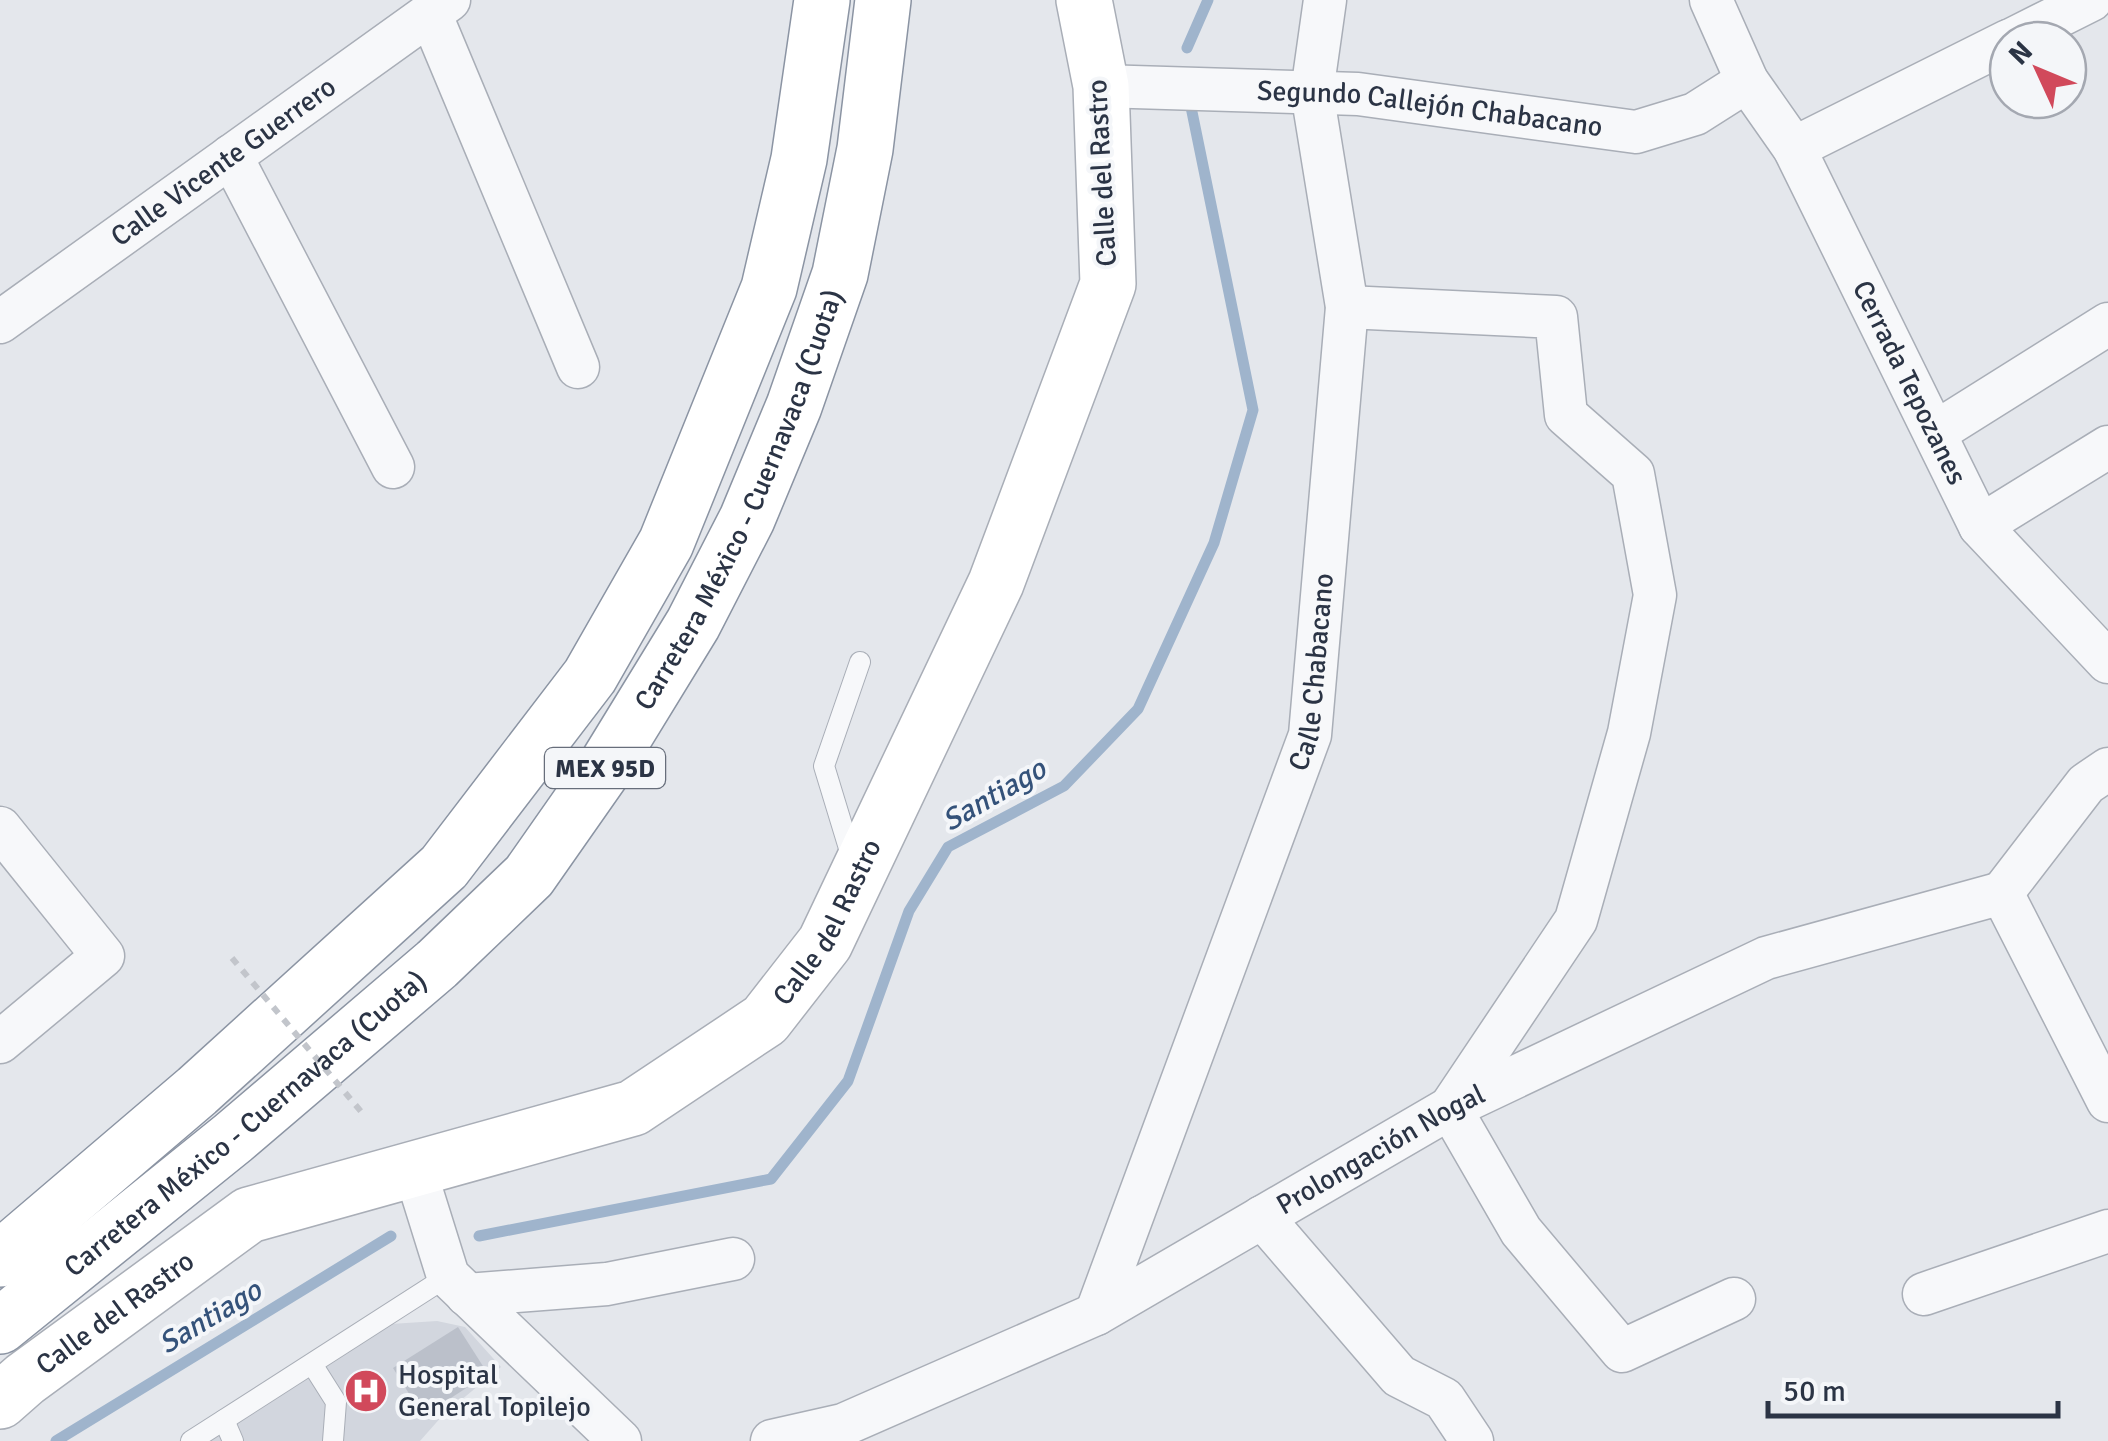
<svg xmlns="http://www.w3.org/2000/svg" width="2108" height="1441" viewBox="0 0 2108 1441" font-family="Signika,sans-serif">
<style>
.built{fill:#d2d6de}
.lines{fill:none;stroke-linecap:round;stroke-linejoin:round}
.stream{stroke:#9fb4cc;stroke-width:11}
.building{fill:#bbc0ca}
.lane-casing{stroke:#a9aeb7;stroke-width:22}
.street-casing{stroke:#a9aeb7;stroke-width:45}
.secondary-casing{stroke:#a9aeb7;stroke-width:58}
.highway-casing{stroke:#8b94a3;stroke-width:58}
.lane{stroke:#f7f8fa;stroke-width:20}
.street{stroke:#f7f8fa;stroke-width:42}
.secondary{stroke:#fff;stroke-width:55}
.highway{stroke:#fff;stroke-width:55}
.path-bridge{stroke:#c2c5cb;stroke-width:6;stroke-dasharray:8 8;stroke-linecap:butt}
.labels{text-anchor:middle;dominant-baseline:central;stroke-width:8;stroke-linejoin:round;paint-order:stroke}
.shield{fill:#f4f6f9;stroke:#676e7b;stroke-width:2.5}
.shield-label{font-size:25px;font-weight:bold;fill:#2b3445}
.street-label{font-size:28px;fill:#2b3445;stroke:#f4f6f9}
.poi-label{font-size:28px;fill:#2b3445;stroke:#f4f6f9;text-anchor:start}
.water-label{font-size:30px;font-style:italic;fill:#34527a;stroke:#f4f6f9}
</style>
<rect width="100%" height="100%" fill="#e4e7ec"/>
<!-- built -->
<polygon class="built" points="437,1321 465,1327 501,1367 443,1415 420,1441 179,1441 348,1336 391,1324"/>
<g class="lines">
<!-- stream -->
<g class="stream">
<polyline points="1187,48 1208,0"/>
<polyline points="479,1236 771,1179 848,1081 909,911 948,847 1064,786 1138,709 1214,543 1253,410 1191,107"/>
<polyline points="56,1441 391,1236"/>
</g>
</g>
<!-- building -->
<polygon class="building" points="458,1327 488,1374 423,1416 393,1368"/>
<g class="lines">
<!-- lane casing -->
<g class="lane-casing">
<g id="lane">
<polyline points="852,858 824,766 860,662"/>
<polyline points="312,1364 336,1402 333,1441"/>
<polyline points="224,1420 233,1441"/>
<polyline points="191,1441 448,1276"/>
</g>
</g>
<!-- street casing -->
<g class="street-casing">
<g id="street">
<path id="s1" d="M1711,0L1747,81L1794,148L1980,526L2108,662"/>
<polyline points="430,13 578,367"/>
<polyline points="2011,40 2091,0"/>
<path id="s2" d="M1101,86L1358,94L1636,132L1695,114L1747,81"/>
<polyline points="1794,148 2008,41"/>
<polyline points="231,156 393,467"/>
<polyline points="1347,307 1556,317 1566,415 1633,474 1655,595 1629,733 1576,920 1450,1108 1521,1231 1622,1351 1734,1299"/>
<path id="s3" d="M0,322L449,0"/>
<polyline points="1936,432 2108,324"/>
<polyline points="1980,526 2108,447"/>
<polyline points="0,828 103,956 0,1042"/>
<polyline points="2002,893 2108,1101"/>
<polyline points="2002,893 2086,784 2108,769"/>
<polyline points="414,1167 448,1276 620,1441"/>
<polyline points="1262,1217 1399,1376 1444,1399 1472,1441"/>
<polyline points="1924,1294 2108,1231"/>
<polyline points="467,1295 607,1284 733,1259"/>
<path id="s4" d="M1096,1314L1310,735L1347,307L1312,92L1325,0"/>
<path id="s5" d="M772,1441L843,1425L1096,1314L1450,1108L1766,958L2002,893"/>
</g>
</g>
<!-- secondary casing -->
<g class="secondary-casing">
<g id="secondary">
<path id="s6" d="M0,1401L25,1379L249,1215L633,1108L765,1020L825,943L996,583L1108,284L1101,86L1084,0"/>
</g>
</g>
<!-- highway casing -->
<g class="highway-casing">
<g id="highway">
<polyline points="0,1259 197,1091 444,867 590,676 666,543 769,288 799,159 822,0"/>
<path id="s7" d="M0,1326L233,1138L437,964L529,876L606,766L693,624L747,519L794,406L840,274L865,149L883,0"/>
</g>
</g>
<!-- lane -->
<use href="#lane" class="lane"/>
<!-- street -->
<use href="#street" class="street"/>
<!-- secondary -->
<use href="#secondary" class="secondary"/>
<!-- highway -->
<use href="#highway" class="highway"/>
<!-- path-bridge -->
<polyline class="path-bridge" points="232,958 364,1115"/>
</g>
<!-- icons -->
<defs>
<g id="hospital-disc" transform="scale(2.25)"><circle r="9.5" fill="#d1495b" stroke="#f4f6f9"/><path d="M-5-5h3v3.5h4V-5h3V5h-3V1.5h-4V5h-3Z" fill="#fff"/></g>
</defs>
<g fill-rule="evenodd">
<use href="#hospital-disc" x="366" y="1391"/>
</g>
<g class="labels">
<!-- shield labels -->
<rect class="shield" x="545" y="748" width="120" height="40" rx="8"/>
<g class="shield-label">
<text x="605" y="768">MEX 95D</text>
</g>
<!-- street labels -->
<g class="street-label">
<text stroke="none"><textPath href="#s2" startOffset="330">Segundo Callejón Chabacano</textPath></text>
<text stroke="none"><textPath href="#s3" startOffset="275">Calle Vicente Guerrero</textPath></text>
<text transform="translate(1102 173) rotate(-93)">Calle del Rastro</text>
<text stroke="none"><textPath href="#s1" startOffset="432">Cerrada Tepozanes</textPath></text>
<text stroke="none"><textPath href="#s7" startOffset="1128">Carretera México - Cuernavaca (Cuota)</textPath></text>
<text stroke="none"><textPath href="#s4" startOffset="680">Calle Chabacano</textPath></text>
<text stroke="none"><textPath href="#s6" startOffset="985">Calle del Rastro</textPath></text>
<text stroke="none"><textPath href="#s7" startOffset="318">Carretera México - Cuernavaca (Cuota)</textPath></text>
<text stroke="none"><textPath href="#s5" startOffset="678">Prolongación Nogal</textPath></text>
<text stroke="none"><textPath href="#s6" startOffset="145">Calle del Rastro</textPath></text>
</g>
<!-- poi labels -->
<g class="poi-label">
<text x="398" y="1375">Hospital<tspan x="398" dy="32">General Topilejo</tspan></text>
</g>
<!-- water labels -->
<g class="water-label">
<text transform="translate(994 795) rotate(-30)">Santiago</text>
<text transform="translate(210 1317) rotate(-31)">Santiago</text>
</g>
</g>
<!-- north arrow -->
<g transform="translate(2038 70) rotate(314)"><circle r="48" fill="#f4f6f9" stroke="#a4a8b1" stroke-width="2.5"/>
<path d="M0-8L18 38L0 25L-18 38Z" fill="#d1495b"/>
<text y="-15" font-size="28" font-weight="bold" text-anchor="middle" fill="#2b3445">N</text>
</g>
<!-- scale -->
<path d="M1768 1401v15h290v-15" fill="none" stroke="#2b3445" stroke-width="5"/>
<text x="1783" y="1401" font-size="30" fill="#2b3445" stroke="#f4f6f9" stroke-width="8" paint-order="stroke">50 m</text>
</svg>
